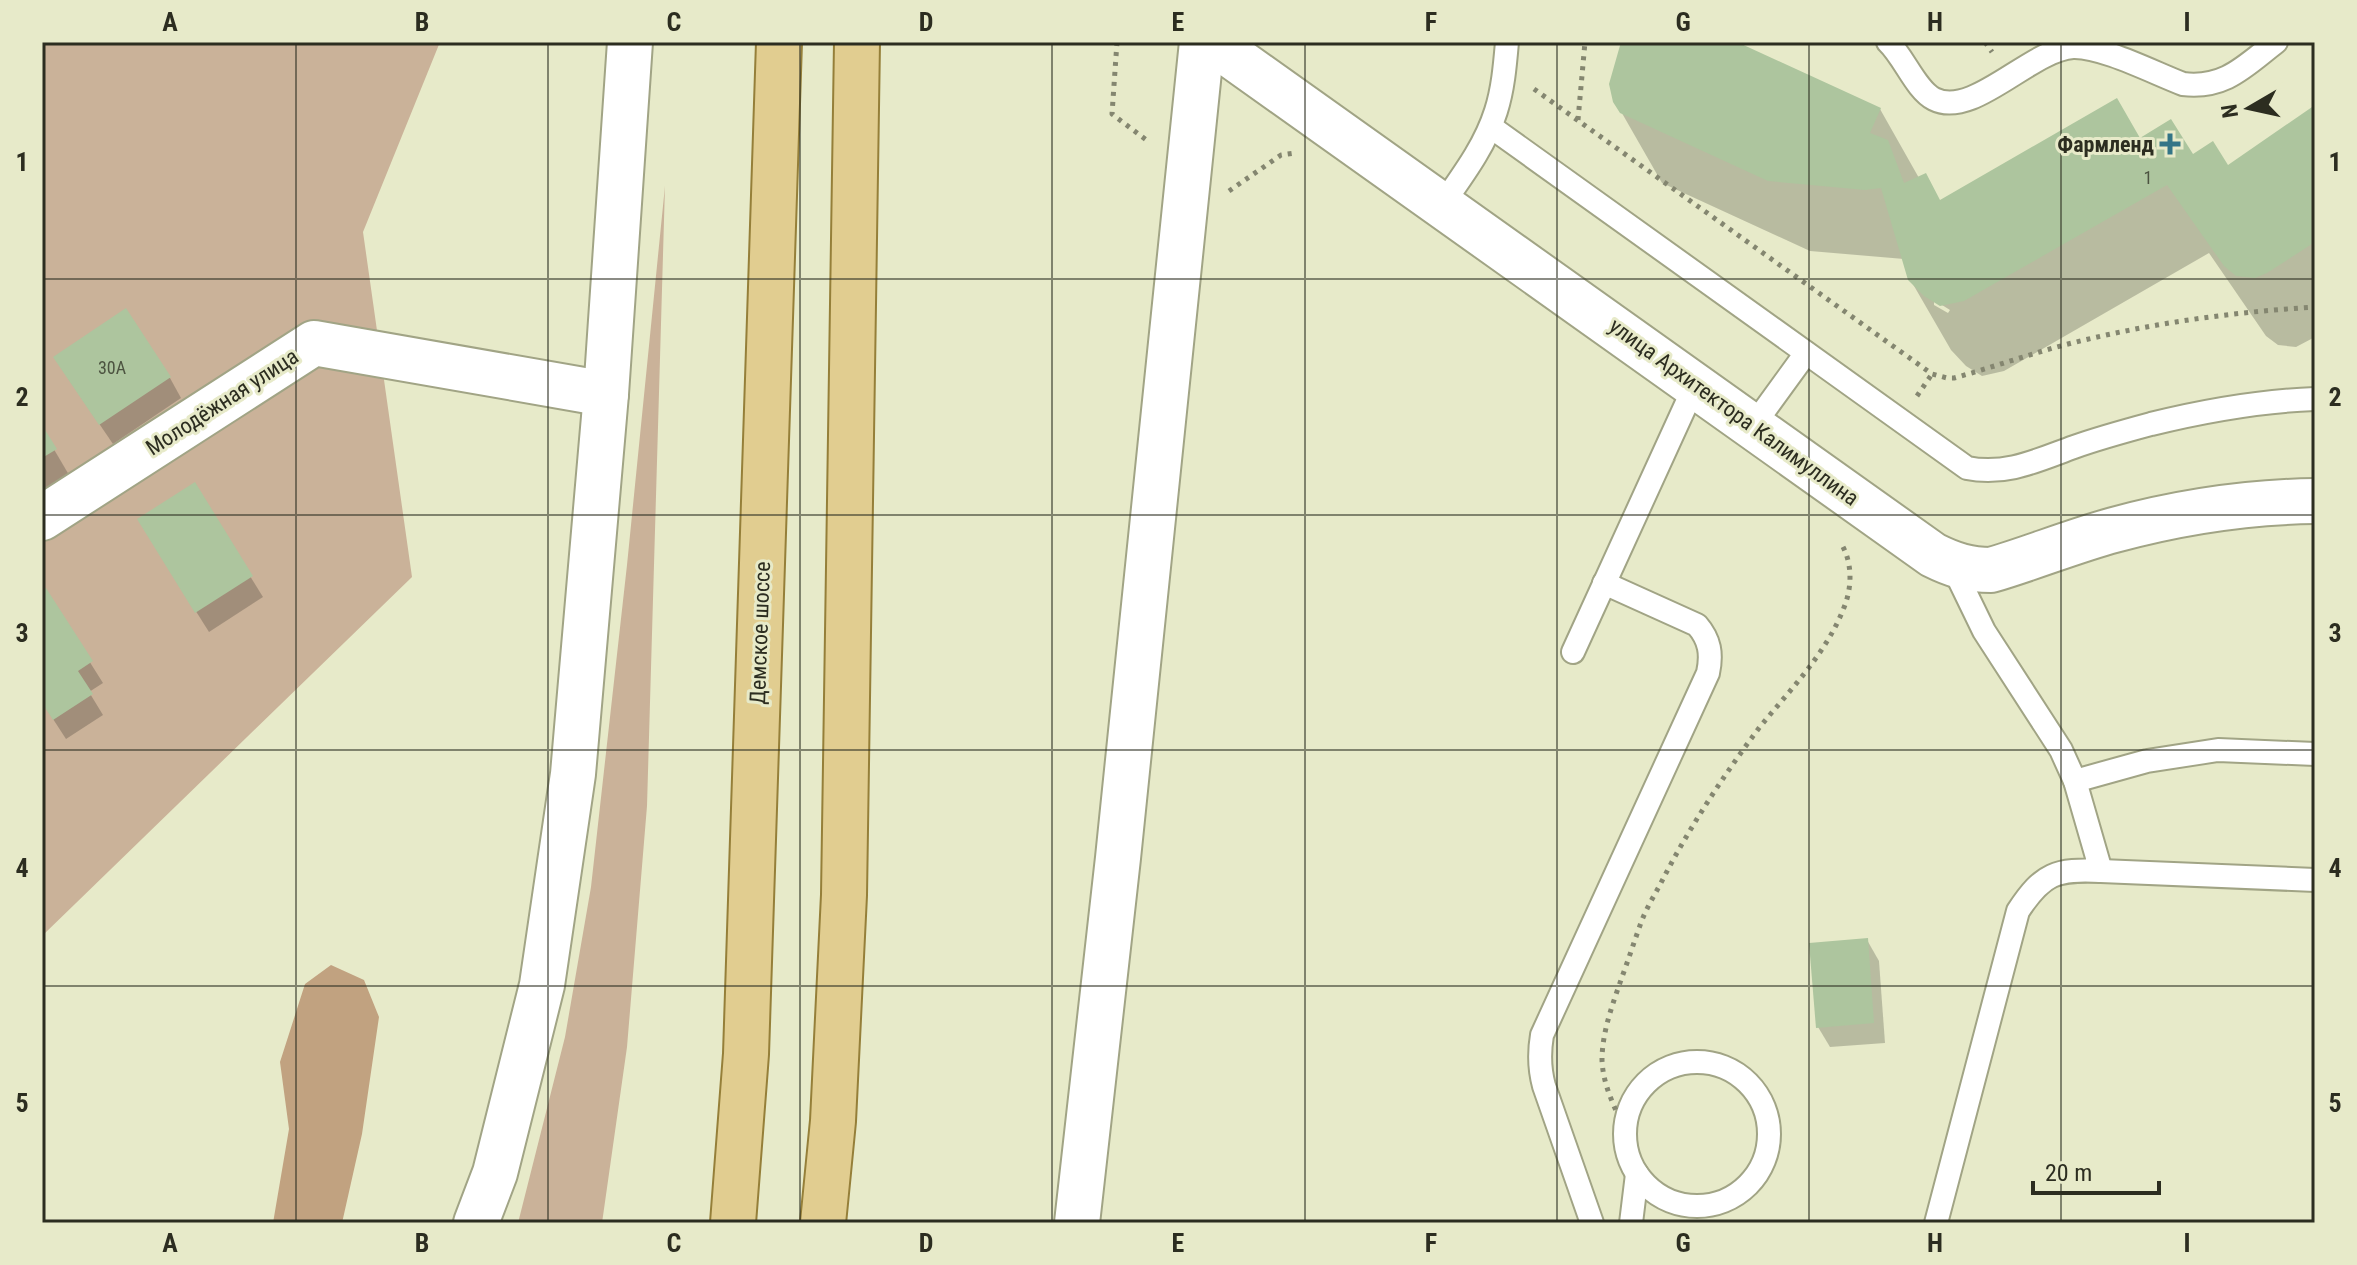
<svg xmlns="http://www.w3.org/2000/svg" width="2357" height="1265" viewBox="0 0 2357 1265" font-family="'Roboto Condensed',sans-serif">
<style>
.green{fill:#cab299}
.forest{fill:#c1a280}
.shadow{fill:#0003;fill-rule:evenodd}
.building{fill:#adc59e}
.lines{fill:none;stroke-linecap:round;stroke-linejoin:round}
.lane-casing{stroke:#a1a485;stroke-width:26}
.street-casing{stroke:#a1a485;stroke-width:48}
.primary-casing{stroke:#957f39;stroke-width:48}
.path{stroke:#848670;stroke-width:5;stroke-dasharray:4 6;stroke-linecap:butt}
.lane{stroke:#fff;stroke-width:22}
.street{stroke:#fff;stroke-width:44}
.primary{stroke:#e1cd90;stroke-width:44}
.grid{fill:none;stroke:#2c2d20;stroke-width:2;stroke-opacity:0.55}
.poi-dot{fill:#337587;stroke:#e7eac9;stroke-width:3}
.labels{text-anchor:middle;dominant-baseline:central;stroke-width:6;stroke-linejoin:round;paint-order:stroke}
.number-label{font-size:18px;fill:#4c5340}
.poi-label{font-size:22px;font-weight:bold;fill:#2c2d20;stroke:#e7eac9;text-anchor:end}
.street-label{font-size:22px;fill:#2c2d20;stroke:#e7eac9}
.neatline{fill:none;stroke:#2c2d20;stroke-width:3}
.grid-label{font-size:26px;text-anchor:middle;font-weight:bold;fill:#2c2d20}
</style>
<rect width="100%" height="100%" fill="#e7eac9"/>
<!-- green -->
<g class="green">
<polygon points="42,42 440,42 363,232 412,577 42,936"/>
<polygon points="665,186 647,806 627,1047 602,1223 518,1223 565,1037 591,887 627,565"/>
</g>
<!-- forest -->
<polygon class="forest" points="331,965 364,980 379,1017 362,1134 342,1223 273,1223 289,1129 280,1062 305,984"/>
<!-- shadow -->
<g class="shadow">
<path d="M1623,42H1746L1743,47L1880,109L1919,178L1941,202L2139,140L2227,168L2315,107V337L2296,347L2278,345L2266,336L2209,253L2004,371L1982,376L1966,366L1951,350L1910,279L1904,259L1810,251L1662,183L1615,101ZM1934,300L1950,310L1948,313L1934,305Z"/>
<polygon points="68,378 170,378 181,398 113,444"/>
<polygon points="42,429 72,480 42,498"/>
<polygon points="194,485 263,597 209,632 151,540"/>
<polygon points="45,591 103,683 89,692 103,715 66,739 42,702 42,593"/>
<polygon points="1867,940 1879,961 1885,1043 1830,1047 1818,1027"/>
</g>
<!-- building -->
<g class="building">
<polygon points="1621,42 1737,42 1881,108 1870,133 1888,140 1904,183 1926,173 1940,200 2117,98 2140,138 2171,119 2193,154 2213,141 2228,165 2315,105 2315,242 2267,273 2255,278 2236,276 2224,266 2167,185 1964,301 1940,306 1924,296 1908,280 1881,188 1865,190 1768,181 1620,113 1613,102 1609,84"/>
<polygon points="126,308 171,377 99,425 53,357"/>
<polygon points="42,425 57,449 42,458"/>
<polygon points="195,482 253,576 195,613 137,519"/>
<polygon points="46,588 93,661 78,671 93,694 53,720 42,703 42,590"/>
<polygon points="1868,938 1874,1023 1816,1028 1809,943"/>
</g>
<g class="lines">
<!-- lane casing -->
<g class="lane-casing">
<g id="lane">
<path d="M1888,42C1904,57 1916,90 1934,99C1973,119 2030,50 2073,47C2102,46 2154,73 2183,84C2225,89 2245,66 2276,42"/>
<path d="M1491,127L1967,468C2006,476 2038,460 2074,447C2099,438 2125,431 2151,424C2204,411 2260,401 2315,399"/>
<path d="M1442,205C1463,175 1485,146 1496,111C1503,89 1505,65 1507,42"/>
<polyline points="1753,426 1806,353"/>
<polyline points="1573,652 1695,385"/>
<polyline points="2075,781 2147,761 2218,750 2315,754"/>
<polyline points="2101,871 2315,880"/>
<circle cx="1697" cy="1134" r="72"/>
<path d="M1592,1223L1544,1086C1539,1068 1539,1053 1542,1035L1708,673C1712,654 1710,640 1697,625L1604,583"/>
<polyline points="1631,1223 1637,1174"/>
<path d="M1936,1223L2018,911C2043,873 2056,869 2101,871L2075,781L2061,750L1984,631L1952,565"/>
</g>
</g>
<!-- street casing -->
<g class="street-casing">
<g id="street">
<path d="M1212,42L1933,555C1953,565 1969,570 1991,570C2032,558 2073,541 2114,530C2180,512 2247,502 2315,501"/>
<polyline points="42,518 314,343 606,394"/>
<polyline points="476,1223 495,1173 542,985 573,774 606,394 630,42"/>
<polyline points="1077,1223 1118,858 1202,42"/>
</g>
</g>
<!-- primary casing -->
<g class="primary-casing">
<g id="primary">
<polyline points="733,1223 746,1054 779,42"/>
<polyline points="823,1223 833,1121 844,895 857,42"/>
</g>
</g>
<!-- path -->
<g class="path">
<polyline points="1117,42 1112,114 1149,142"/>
<polyline points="1985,42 1992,52"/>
<path d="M1534,89L1932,374L1947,378H1954C1994,367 2032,353 2072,343C2152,323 2233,312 2315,307"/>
<polyline points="1578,120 1585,42"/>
<polyline points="1229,191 1281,155 1295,153"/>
<polyline points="1917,396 1932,374"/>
<path d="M1624,1128C1614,1106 1603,1085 1602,1060C1602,1032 1613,1003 1622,977C1629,958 1635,939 1642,920C1648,905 1657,891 1664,877C1691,825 1724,775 1759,728C1789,691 1825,655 1843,610C1852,589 1853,565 1842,545"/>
</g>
<!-- lane -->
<use href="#lane" class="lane"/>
<!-- street -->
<use href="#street" class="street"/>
<!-- primary -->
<use href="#primary" class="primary"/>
</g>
<!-- grid -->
<path class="grid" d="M296,42V1223M548,42V1223M800,42V1223M1052,42V1223M1305,42V1223M1557,42V1223M1809,42V1223M2061,42V1223M42,279H2315M42,515H2315M42,750H2315M42,986H2315"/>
<!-- markers -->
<path class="poi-dot" d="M2166 132h8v8h8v8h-8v8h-8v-8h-8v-8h8z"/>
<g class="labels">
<!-- number labels -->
<g class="number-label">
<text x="2148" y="177">1</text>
<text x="112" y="367">30А</text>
</g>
<!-- poi labels -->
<g class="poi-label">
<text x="2154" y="144">Фармленд</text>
</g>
<!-- street labels -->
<g class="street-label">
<text transform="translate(222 402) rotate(-33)">Молодёжная улица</text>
<text transform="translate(1734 412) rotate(36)">улица Архитектора Калимуллина</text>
<text transform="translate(760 633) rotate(-88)">Демское шоссе</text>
</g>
</g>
<!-- border -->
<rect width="2357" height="1265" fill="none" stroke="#e7eac9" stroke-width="88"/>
<!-- north arrow -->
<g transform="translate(2249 108) rotate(261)" stroke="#e7eac9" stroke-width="6" paint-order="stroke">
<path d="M0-6L14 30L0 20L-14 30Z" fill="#2c2d20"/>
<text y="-12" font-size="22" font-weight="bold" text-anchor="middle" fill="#2c2d20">N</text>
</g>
<!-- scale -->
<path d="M2033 1181v12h126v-12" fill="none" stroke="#2c2d20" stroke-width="4"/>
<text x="2045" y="1181" font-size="24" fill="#2c2d20" stroke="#e7eac9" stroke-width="6" paint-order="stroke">20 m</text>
<rect x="44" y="44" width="2269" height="1177" class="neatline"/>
<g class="grid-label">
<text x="170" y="31">A</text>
<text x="422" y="31">B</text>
<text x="674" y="31">C</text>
<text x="926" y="31">D</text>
<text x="1178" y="31">E</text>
<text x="1431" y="31">F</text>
<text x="1683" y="31">G</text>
<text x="1935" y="31">H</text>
<text x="2187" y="31">I</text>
<text x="22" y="171">1</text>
<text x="2335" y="171">1</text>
<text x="22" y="406">2</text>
<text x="2335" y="406">2</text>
<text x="22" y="642">3</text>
<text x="2335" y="642">3</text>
<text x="22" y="877">4</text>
<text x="2335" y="877">4</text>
<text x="22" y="1112">5</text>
<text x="2335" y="1112">5</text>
<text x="170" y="1252">A</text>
<text x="422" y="1252">B</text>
<text x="674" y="1252">C</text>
<text x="926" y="1252">D</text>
<text x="1178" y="1252">E</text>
<text x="1431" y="1252">F</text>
<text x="1683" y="1252">G</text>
<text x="1935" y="1252">H</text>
<text x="2187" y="1252">I</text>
</g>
</svg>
